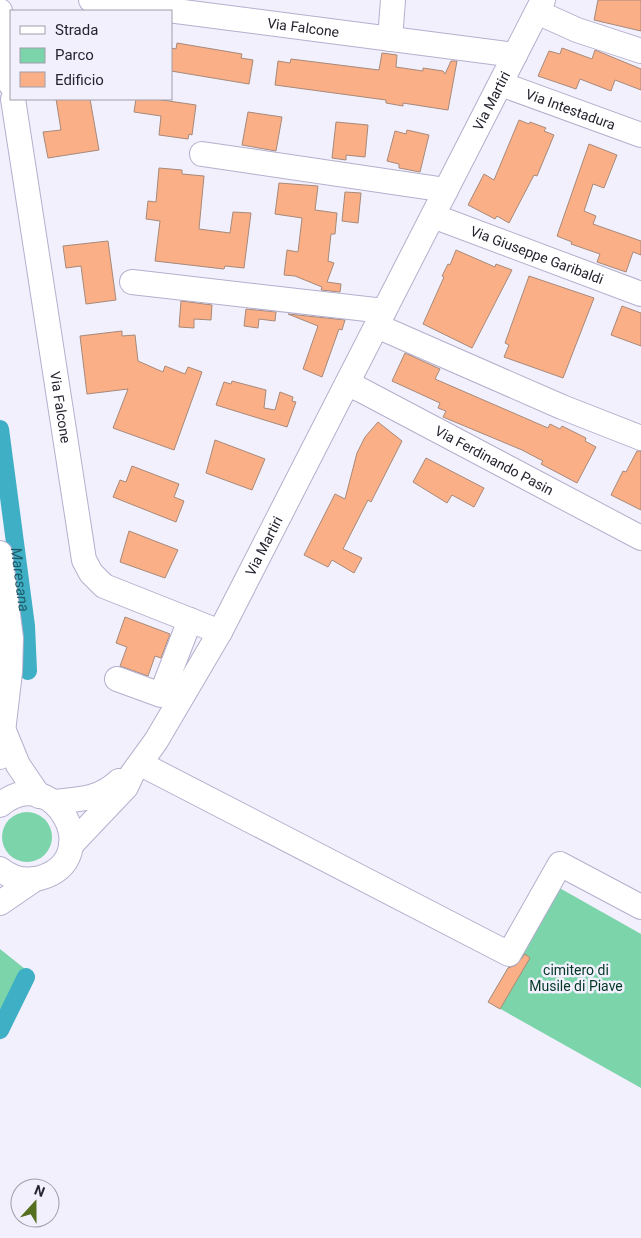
<svg xmlns="http://www.w3.org/2000/svg" width="641" height="1238" viewBox="0 0 641 1238" font-family="Roboto,sans-serif">
<style>
.green{fill:#7bd4aa}
.lines{fill:none;stroke-linecap:round;stroke-linejoin:round}
.canal{stroke:#3fafc5;stroke-width:18}
.building{fill:#fbaf87;stroke:#a78979}
.minor-casing{stroke:#b4afcd;stroke-width:26}
.minor{stroke:#fff;stroke-width:24}
.labels{text-anchor:middle;dominant-baseline:central;stroke-width:5;stroke-linejoin:round;paint-order:stroke}
.street-label{font-size:14px;fill:#25242f;stroke:#f2f0fd}
.park-label{font-size:14px;fill:#023723;stroke:#f2f0fd}
.water-label{font-size:15px;font-style:italic;fill:#1e5a67;stroke:#f2f0fd}
</style>
<rect width="100%" height="100%" fill="#f2f0fd"/>
<!-- green -->
<g class="green">
<circle cx="27" cy="837" r="25"/>
<polygon points="556,886 641,934 641,1088 488,1002"/>
<polygon points="0,949 25,969 29,979 0,1040"/>
</g>
<g class="lines">
<!-- canal -->
<g class="canal">
<path id="s1" d="M0,429L26,626L28,671"/>
<polyline points="0,1030 26,977"/>
</g>
</g>
<!-- building -->
<g class="building">
<polygon points="598,0 641,0 641,31 594,20"/>
<polygon points="177,43 242,54 241,58 253,60 249,84 171,71 171,48 176,49"/>
<polygon points="562,48 592,59 595,50 641,69 641,90 615,80 611,91 580,79 576,89 538,76 549,51 560,54"/>
<polygon points="382,53 397,55 396,67 423,71 423,68 443,71 445,74 451,61 457,61 448,110 403,103 403,106 386,103 386,100 275,85 278,61 290,63 291,59 379,70"/>
<polygon points="56,99 90,99 99,150 48,158 43,132 61,130"/>
<polygon points="136,99 155,99 196,105 192,135 189,134 188,139 159,135 161,116 134,112"/>
<polygon points="248,112 282,117 276,151 242,145"/>
<polygon points="519,120 529,124 530,122 546,128 544,131 554,135 537,176 534,175 509,223 497,216 495,219 468,205 484,174 494,180"/>
<polygon points="336,122 368,125 365,157 346,155 346,160 332,158"/>
<polygon points="407,130 429,135 420,172 399,168 399,164 387,161 395,131 406,134"/>
<polygon points="589,144 617,155 604,188 593,184 584,211 596,216 593,224 641,241 641,255 633,252 626,272 597,262 600,254 571,244 572,242 557,236"/>
<polygon points="159,168 182,170 182,174 204,176 199,229 230,233 233,212 251,213 244,268 225,266 224,269 155,261 160,221 146,219 148,201 156,202"/>
<polygon points="279,183 318,186 315,210 337,213 335,234 331,234 328,261 334,263 327,282 341,284 340,292 321,290 322,287 295,276 284,275 287,250 298,252 302,218 275,214"/>
<polygon points="345,192 361,193 358,223 342,221"/>
<polygon points="108,241 116,300 86,304 81,266 66,268 63,246"/>
<polygon points="456,250 495,267 496,264 512,270 472,348 423,324 444,277 442,276 448,264 450,265"/>
<polygon points="529,276 594,298 563,378 504,357 509,345 505,343"/>
<polygon points="181,301 212,305 211,320 194,319 194,328 179,327"/>
<polygon points="622,306 641,313 641,346 611,335"/>
<polygon points="246,309 276,312 275,321 259,319 258,328 244,326"/>
<polygon points="288,314 345,320 342,330 339,329 322,377 303,369 318,326"/>
<polygon points="122,331 122,336 135,335 138,361 163,372 165,366 185,374 188,367 202,372 174,450 113,428 128,389 87,394 80,336"/>
<polygon points="405,353 440,369 435,379 548,428 550,424 560,429 562,426 586,438 585,441 596,447 577,483 541,464 543,461 522,450 443,417 446,411 438,408 440,403 392,381"/>
<polygon points="232,381 266,390 264,408 275,410 280,392 293,397 292,401 296,402 287,427 216,405 224,382 231,384"/>
<polygon points="378,422 402,441 371,502 368,500 343,549 362,558 354,573 332,560 328,567 304,555 335,494 345,499 357,453 365,437"/>
<polygon points="215,440 265,459 252,490 206,473"/>
<polygon points="637,451 641,451 641,510 611,495 623,471 626,472"/>
<polygon points="426,458 484,488 474,507 452,495 447,503 413,482"/>
<polygon points="132,466 179,484 174,497 184,501 176,522 113,497 120,480 126,482"/>
<polygon points="129,531 178,550 165,578 120,562"/>
<polygon points="125,617 170,634 161,658 155,656 148,676 120,666 127,647 116,643"/>
<polygon points="525,954 530,958 500,1009 488,1002 508,968 516,965"/>
</g>
<g class="lines">
<!-- minor casing -->
<g class="minor-casing">
<g id="minor">
<path id="s2" d="M91,0L515,55"/>
<polyline points="0,11 11,85"/>
<polyline points="537,12 577,30 641,51"/>
<polyline points="390,39 393,0"/>
<path id="s3" d="M501,84L641,135"/>
<path id="s4" d="M13,99L84,560L91,573L104,586L220,632"/>
<polyline points="202,154 446,190"/>
<path id="s5" d="M433,216L641,294"/>
<polyline points="132,282 384,311"/>
<polyline points="377,326 562,407 641,438"/>
<path id="s6" d="M347,384L361,390L641,538"/>
<polyline points="0,553 11,638 10,672 0,757"/>
<polyline points="117,679 161,695 190,620"/>
<polyline points="4,731 18,765 39,796"/>
<polyline points="141,764 509,954 560,864 641,907"/>
<path d="M53,802C79,799 99,800 119,781"/>
<path d="M0,805C54,760 107,859 40,878C25,882 11,878 0,869"/>
<path id="s7" d="M71,845L126,787L132,774L156,741L220,632L543,0"/>
<polyline points="0,903 35,879"/>
</g>
</g>
<!-- minor -->
<use href="#minor" class="minor"/>
</g>
<g class="labels">
<!-- street labels -->
<g class="street-label">
<text stroke="none"><textPath href="#s2" startOffset="214">Via Falcone</textPath></text>
<text stroke="none"><textPath href="#s7" startOffset="858">Via Martiri</textPath></text>
<text stroke="none"><textPath href="#s3" startOffset="74">Via Intestadura</textPath></text>
<text stroke="none"><textPath href="#s5" startOffset="111">Via Giuseppe Garibaldi</textPath></text>
<text stroke="none"><textPath href="#s4" startOffset="312">Via Falcone</textPath></text>
<text stroke="none"><textPath href="#s6" startOffset="166">Via Ferdinando Pasin</textPath></text>
<text stroke="none"><textPath href="#s7" startOffset="358">Via Martiri</textPath></text>
</g>
<!-- park labels -->
<g class="park-label">
<text x="576" y="970">cimitero di<tspan x="576" dy="16">Musile di Piave</tspan></text>
</g>
<!-- water labels -->
<g class="water-label">
<text stroke="none"><textPath href="#s1" startOffset="152">Maresana</textPath></text>
</g>
</g>
<!-- legend -->
<rect x="10" y="10" width="162" height="90" fill="#f2f0fd" stroke="#a09eab"/>
<rect x="20" y="26" width="25" height="8" fill="#ffffff" stroke="#a09eab"/>
<text x="55" y="35" font-size="15" fill="#25242f">Strada</text>
<rect x="20" y="48" width="25" height="15" fill="#7bd4aa" stroke="#a09eab"/>
<text x="55" y="60" font-size="15" fill="#25242f">Parco</text>
<rect x="20" y="72" width="25" height="15" fill="#fbaf87" stroke="#a09eab"/>
<text x="55" y="85" font-size="15" fill="#25242f">Edificio</text>
<!-- north arrow -->
<g transform="translate(35 1203) rotate(21)"><circle r="24" fill="#f2f0fd" stroke="#a09eab"/>
<path d="M0-4L9 19L0 12L-9 19Z" fill="#556e1f"/>
<text y="-8" font-size="14" font-weight="bold" text-anchor="middle" fill="#25242f">N</text>
</g>
</svg>
